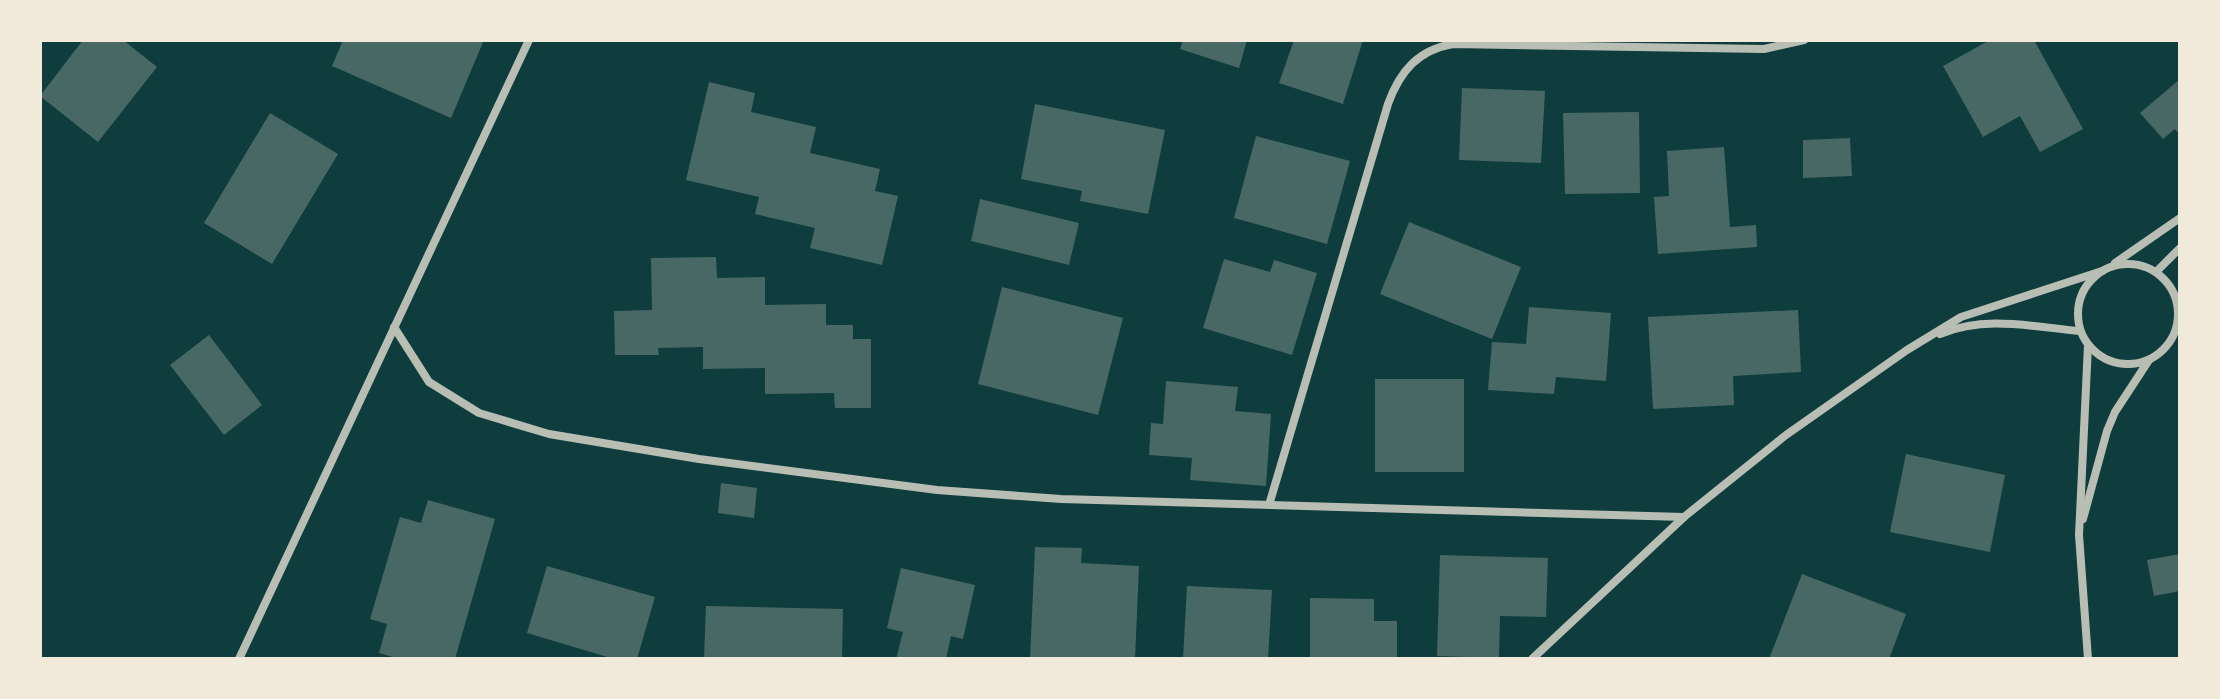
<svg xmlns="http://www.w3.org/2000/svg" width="2220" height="699" viewBox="0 0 2220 699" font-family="'Archivo Narrow',sans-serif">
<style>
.building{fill:#486865}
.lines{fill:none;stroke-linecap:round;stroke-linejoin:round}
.minor{stroke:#b8beb3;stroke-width:8}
</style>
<rect width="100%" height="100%" fill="#0f3d3e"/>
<!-- building -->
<g class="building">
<polygon points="83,40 123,40 157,67 98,142 40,96"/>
<polygon points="343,40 484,40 451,118 332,66"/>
<polygon points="1183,40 1247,40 1239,68 1180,49"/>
<polygon points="1294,40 1363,40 1343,104 1279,83"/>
<polygon points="1990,40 2034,40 2083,129 2040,152 2020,116 1983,137 1943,66"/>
<polygon points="2180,79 2180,135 2175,129 2163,139 2140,113"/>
<polygon points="709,82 755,93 751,112 816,127 810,153 880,169 875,191 898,196 882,265 810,248 815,228 755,214 759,197 686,180"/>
<polygon points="1462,88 1545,91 1541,163 1459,160"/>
<polygon points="1035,104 1165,130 1148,214 1080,201 1082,191 1021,179"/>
<polygon points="1639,112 1640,193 1565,194 1563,113"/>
<polygon points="270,113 338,154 272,264 204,223"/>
<polygon points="1256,136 1350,161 1327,244 1234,218"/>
<polygon points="1850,138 1852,176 1803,178 1803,140"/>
<polygon points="1724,147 1730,227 1756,225 1757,247 1658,254 1654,197 1669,196 1667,151"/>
<polygon points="980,199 1079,223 1069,265 971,241"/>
<polygon points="1409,222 1521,267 1492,339 1380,294"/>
<polygon points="716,257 717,278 765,277 765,305 826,304 826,325 853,325 853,339 871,339 871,408 835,408 834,393 765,394 765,368 703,369 703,347 658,348 659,355 615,355 614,311 652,310 651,258"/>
<polygon points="1224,259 1270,272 1274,260 1317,273 1292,355 1203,328"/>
<polygon points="1002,287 1123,318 1098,415 978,384"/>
<polygon points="1529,307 1611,313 1606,381 1556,377 1554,394 1488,390 1492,342 1526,344"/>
<polygon points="1798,310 1801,372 1733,376 1734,405 1653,409 1648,317"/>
<polygon points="209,335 262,405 224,435 170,365"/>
<rect x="1375" y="379" width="89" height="93"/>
<polygon points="1166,381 1238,387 1235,411 1271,414 1266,486 1190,480 1192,458 1149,455 1151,423 1163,424"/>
<polygon points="1906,454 2005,475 1990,552 1890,532"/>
<polygon points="721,483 757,488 754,518 718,513"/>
<polygon points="428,500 495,519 455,659 400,659 379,653 387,624 370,619 400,517 421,523"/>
<polygon points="1035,547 1082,548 1081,563 1139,566 1135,659 1030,659"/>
<polygon points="2180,554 2180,591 2154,596 2147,560"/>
<polygon points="1440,555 1548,558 1546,617 1500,616 1499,658 1437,656"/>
<polygon points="547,566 655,597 637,659 614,659 527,633"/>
<polygon points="901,568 975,585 963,639 951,636 946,659 896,659 903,632 887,628"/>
<polygon points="1802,574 1906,614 1889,659 1769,659"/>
<polygon points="1187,586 1272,590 1268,659 1183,659"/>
<polygon points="1310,598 1374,599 1374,621 1397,621 1397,659 1310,659"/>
<polygon points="706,606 843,609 842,659 704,659"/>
</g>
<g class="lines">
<!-- minor -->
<g class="minor">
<polyline points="2115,263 2180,218"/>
<circle cx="2128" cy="314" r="50"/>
<polyline points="2156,272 2180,248"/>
<polyline points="394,327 429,382 479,413 549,434 699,459 937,490 1061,499 1684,517"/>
<path d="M1940,334C1986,315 2033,327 2080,331"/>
<polyline points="2088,345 2079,535 2088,659"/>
<path d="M1269,505L1388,104C1400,71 1418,50 1453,44L1764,49L1804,40"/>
<polyline points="2083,519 2107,431 2115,412 2149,360"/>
<polyline points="239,659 529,40"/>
<polyline points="1532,659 1684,517 1786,435 1907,350 1961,317 2102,271"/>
</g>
</g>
<!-- border -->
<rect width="2220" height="699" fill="none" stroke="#f1e9da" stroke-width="84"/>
</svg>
